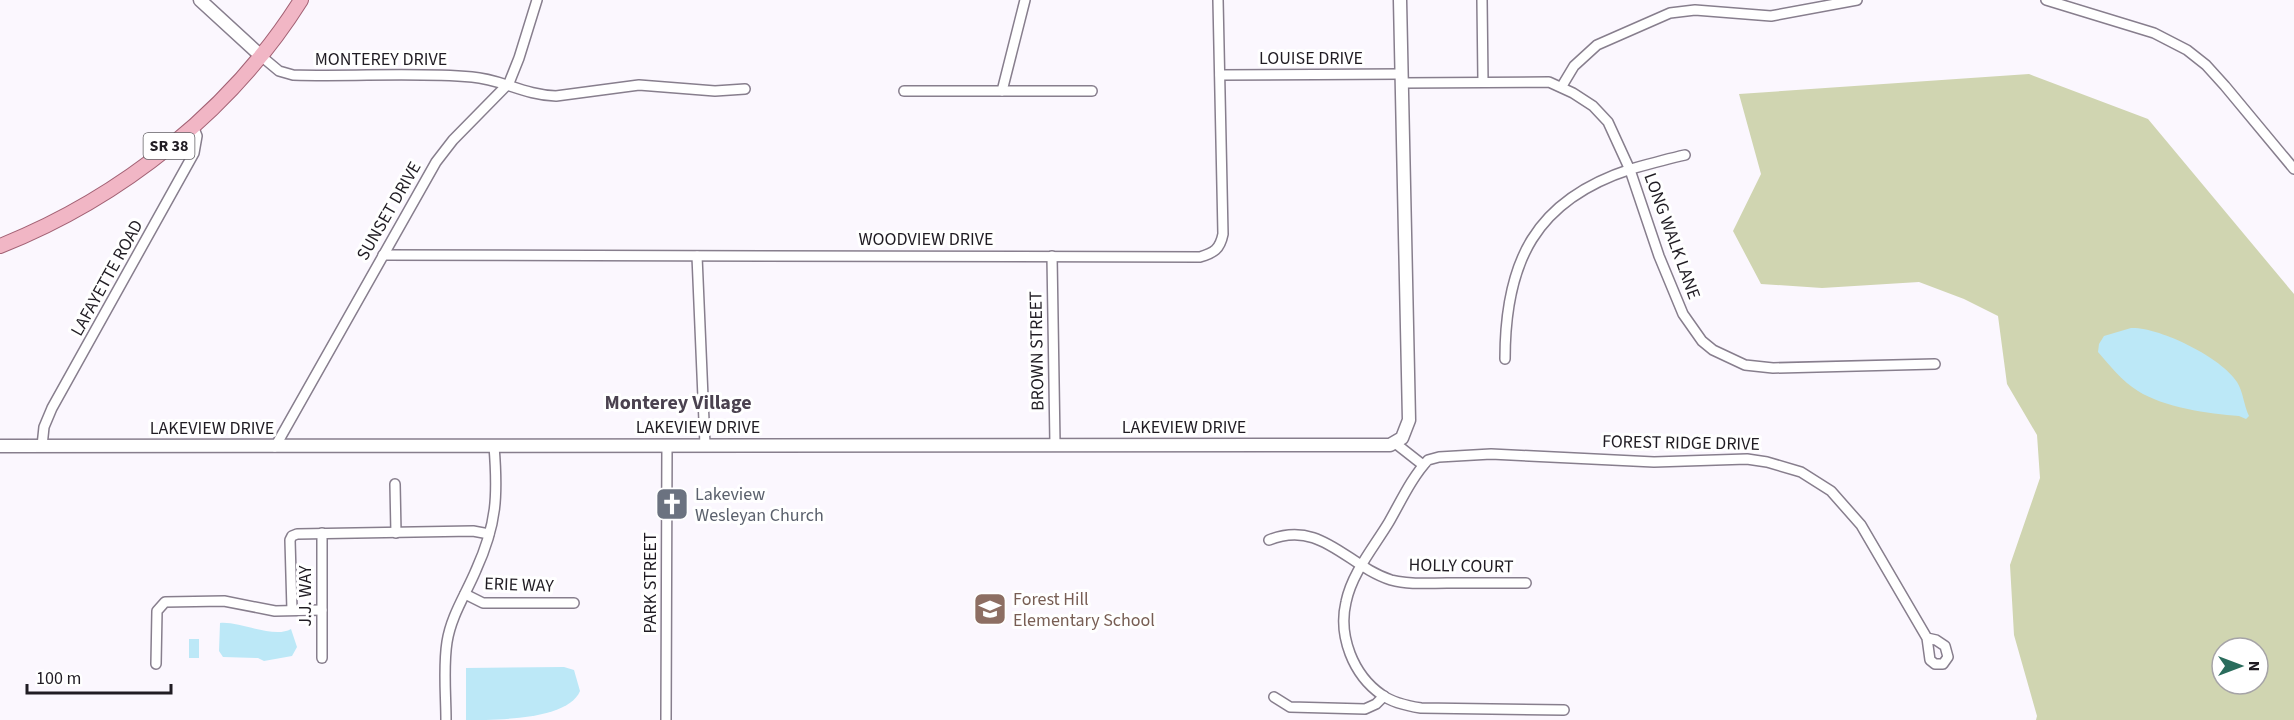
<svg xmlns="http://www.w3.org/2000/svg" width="2294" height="720" viewBox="0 0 2294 720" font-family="'Source Sans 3',sans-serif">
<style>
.green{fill:#d0d5b1;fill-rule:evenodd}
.water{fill:#bce8f7}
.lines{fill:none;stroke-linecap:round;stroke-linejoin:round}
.street-casing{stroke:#877e8d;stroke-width:12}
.secondary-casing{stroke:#877e8d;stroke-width:15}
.primary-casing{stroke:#a26174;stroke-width:16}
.street{stroke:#fff;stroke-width:9}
.secondary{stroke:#fff;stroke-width:12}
.primary{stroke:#f1b6c5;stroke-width:14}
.labels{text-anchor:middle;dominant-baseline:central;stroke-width:6;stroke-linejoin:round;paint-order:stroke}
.shield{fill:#fff;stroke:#636065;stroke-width:1.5}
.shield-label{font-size:16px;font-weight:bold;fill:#201c23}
.street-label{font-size:18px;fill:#201c23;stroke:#fff}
.worship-label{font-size:18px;fill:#5b616d;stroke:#fff;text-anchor:start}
.education-label{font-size:18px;fill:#785e54;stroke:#fff;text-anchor:start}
.neighbourhood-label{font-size:20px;font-weight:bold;fill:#4b4250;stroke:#fff}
</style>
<rect width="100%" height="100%" fill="#fbf7fe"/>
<!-- green -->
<path class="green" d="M2029,74L2148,119L2294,294V720H2036L2037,716L2014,635L2010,565L2040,478L2037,435L2007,384L1998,316L1964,299L1919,282L1822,288L1761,284L1733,231L1761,174L1739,94ZM2222,648H2258V684H2222Z"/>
<!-- water -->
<g class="water">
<path d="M2131,328C2160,327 2222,358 2237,382C2243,391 2244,406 2249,416L2246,419L2239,416C2209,414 2163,407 2138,391C2122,381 2110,366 2098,352L2099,344L2104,336Z"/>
<path d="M220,623C239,621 274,639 291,629L297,647L292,656L264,661L258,658L223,657L219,651Z"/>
<polygon points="199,639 199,658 189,658 189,639"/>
<path d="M564,667L574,670L580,691C568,720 496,720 466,720V668Z"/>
</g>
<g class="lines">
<!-- street casing -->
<g class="street-casing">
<g id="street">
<polyline points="1482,0 1483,81"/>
<polyline points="2046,0 2154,33 2187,50 2206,65 2225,86 2294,169"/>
<path d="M261,56L279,71L293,75C353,77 413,72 472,77C501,79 524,95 556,96L639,85L715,91L745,89"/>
<polyline points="1220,75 1402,74"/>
<polyline points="1402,83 1549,82 1573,93 1593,106 1608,122 1630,170 1659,256 1683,314 1702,341 1713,350 1745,365 1773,368 1935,364"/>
<polyline points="1562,86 1574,66 1597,45 1670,13 1695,10 1771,16 1857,0"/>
<polyline points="904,91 1092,91"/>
<polyline points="1002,91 1025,0"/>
<path d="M383,255L1200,257C1214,253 1220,249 1223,234L1218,0"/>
<polyline points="697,256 705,445"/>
<polyline points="1052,256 1055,444"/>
<path d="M1505,359C1505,262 1535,200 1631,169C1649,164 1667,159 1685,155"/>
<polyline points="1395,443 1423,465"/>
<polyline points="42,446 44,427 52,408 194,153 197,136 193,126"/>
<polyline points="275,447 436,162 453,140 509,83 519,58 537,0"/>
<polyline points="395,484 396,533"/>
<polyline points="322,533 322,658"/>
<path d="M1269,540C1321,519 1347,566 1391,580C1409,585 1429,583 1447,583C1473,583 1500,583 1526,583"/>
<polyline points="465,594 483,603 574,603"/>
<polyline points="292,610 290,540 292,536 297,534 473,531 489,534"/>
<polyline points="156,664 157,611 165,602 224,601 275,611 322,610"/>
<polyline points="1274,697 1290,707 1365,709 1376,704 1384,696"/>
<path d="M1564,710L1421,708C1408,706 1393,703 1382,695C1353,675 1338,636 1346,602C1352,573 1374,547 1389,522C1401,501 1412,477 1428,460L1439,457L1491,454L1654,462L1747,459L1767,462L1801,472L1831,491L1861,525L1927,638L1930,660L1935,664H1943L1948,657L1945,646L1936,640L1927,638"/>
<path d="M446,720C446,695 443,667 447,642C451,616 466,594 476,570C497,524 498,495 494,446"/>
<polyline points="666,720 667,445"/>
</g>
</g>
<!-- secondary casing -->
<g class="secondary-casing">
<g id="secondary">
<polyline points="200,0 261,56"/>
<polyline points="0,446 1390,445 1402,438 1409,420 1400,0"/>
</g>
</g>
<!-- primary casing -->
<g class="primary-casing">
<path id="primary" d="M0,246C121,198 232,110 301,0"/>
</g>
<!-- street -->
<use href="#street" class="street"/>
<!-- secondary -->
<use href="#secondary" class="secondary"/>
<!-- primary -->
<use href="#primary" class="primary"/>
</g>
<!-- icons -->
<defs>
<g id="church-square" transform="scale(1.725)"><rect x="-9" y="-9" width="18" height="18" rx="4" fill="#6b7280" stroke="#fff"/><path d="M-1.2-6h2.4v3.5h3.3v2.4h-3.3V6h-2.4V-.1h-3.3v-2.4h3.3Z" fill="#fff"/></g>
<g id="school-square" transform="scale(1.725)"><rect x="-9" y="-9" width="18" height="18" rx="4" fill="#8d6e63" stroke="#fff"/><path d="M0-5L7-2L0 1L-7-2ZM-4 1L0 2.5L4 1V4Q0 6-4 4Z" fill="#fff"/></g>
</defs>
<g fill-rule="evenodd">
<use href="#church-square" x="672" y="504"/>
<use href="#school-square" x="990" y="609"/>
</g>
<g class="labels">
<!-- shield labels -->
<rect class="shield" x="143.5" y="133" width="51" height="26" rx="4.5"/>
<g class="shield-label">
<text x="169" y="146">SR 38</text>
</g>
<!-- street labels -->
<g class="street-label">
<text x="1311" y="58">LOUISE DRIVE</text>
<text x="381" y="59">MONTEREY DRIVE</text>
<text transform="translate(389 211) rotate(-60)">SUNSET DRIVE</text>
<text transform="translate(1672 236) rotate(70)">LONG WALK LANE</text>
<text x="926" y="239">WOODVIEW DRIVE</text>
<text transform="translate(107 278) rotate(-61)">LAFAYETTE ROAD</text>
<text transform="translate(1037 351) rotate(-91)">BROWN STREET</text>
<text x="698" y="427">LAKEVIEW DRIVE</text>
<text x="1184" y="427">LAKEVIEW DRIVE</text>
<text x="212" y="428">LAKEVIEW DRIVE</text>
<text transform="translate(1681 443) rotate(1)">FOREST RIDGE DRIVE</text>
<text transform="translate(1461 566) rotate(1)">HOLLY COURT</text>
<text transform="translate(650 583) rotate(-90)">PARK STREET</text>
<text transform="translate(519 585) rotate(2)">ERIE WAY</text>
<text transform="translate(305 596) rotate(-90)">J.J. WAY</text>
</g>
<!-- worship labels -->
<g class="worship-label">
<text x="695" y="494">Lakeview<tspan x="695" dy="21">Wesleyan Church</tspan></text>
</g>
<!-- education labels -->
<g class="education-label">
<text x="1013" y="599">Forest Hill<tspan x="1013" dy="21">Elementary School</tspan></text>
</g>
<!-- neighbourhood labels -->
<g class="neighbourhood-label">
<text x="678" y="403">Monterey Village</text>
</g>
</g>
<!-- north arrow -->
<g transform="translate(2240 666) rotate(90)"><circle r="28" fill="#ffffff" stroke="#a6a4a7" stroke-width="1.5"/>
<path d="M0-4.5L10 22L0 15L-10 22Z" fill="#2a6c5c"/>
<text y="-9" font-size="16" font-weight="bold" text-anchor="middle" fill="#201c23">N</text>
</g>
<!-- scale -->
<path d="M27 684v9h144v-9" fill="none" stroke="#201c23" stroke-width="3"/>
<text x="36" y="684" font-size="18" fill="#201c23" stroke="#ffffff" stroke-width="4.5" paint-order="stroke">100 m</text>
</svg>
